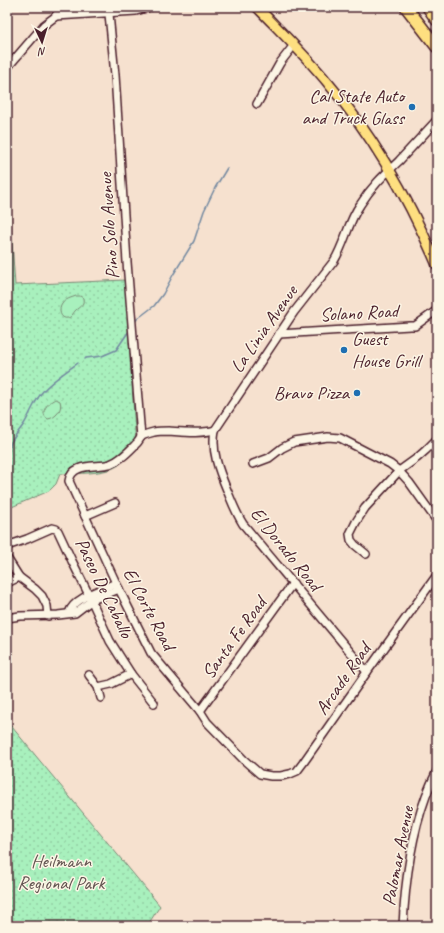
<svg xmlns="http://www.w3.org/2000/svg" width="444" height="933" viewBox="0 0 444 933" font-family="Caveat,sans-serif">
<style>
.grass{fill:url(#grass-dots);stroke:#798874}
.pitch{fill:#a8f0bd;stroke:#798874}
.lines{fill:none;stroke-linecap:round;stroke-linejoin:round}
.stream{stroke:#7288a0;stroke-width:1.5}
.minor-casing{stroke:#4a1f2b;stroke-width:10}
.major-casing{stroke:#4a1f2b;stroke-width:12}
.highway-casing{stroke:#4a1f2b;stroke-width:14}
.minor{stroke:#fcf5e5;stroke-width:7}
.major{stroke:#fedf80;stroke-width:9}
.highway{stroke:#fedf80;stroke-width:11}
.poi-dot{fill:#1f6fb2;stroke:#fcf5e5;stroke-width:1.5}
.labels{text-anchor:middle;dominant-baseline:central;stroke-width:3;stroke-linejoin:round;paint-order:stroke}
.poi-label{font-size:19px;fill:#4a1f2b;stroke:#fcf5e5;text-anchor:end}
.street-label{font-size:19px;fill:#4a1f2b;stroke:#fcf5e5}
.park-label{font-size:19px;fill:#625350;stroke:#fcf5e5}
</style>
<defs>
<pattern id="grass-dots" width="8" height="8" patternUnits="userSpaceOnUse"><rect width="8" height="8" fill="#a8f0bd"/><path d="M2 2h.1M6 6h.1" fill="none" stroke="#92cda3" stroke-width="1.8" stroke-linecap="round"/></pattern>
</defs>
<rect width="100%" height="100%" fill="#f6e1cf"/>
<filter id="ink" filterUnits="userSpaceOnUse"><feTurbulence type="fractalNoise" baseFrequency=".025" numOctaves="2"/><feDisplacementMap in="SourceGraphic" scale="8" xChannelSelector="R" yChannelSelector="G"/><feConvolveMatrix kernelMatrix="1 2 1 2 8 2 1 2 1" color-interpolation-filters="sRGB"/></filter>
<g filter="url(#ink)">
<!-- grass -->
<g class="grass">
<path d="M7,170L15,285L125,280L136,446C130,452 126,459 119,465C105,475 77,473 60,474L56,484L49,491L7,509Z"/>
<polygon points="7,721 160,906 147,926 7,926"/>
</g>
<!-- pitch -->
<g class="pitch">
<path d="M76,296H80L83,298C84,304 82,305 77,309C74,311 72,317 68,318C60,320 58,309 62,304C65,299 71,298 76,296Z"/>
<path d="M56,399L60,401C63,409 56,418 48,419C38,413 49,401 56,399Z"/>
</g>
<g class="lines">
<!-- stream -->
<g class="stream">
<polyline points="136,321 137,319 154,306 163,294 173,275 194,241 204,211 215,188 227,168"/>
<polyline points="85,359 86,358 102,356 116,350 129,331"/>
<path d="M9,453C8,442 18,433 24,424C31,413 35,399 44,390C52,381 68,370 78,363"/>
<polyline points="7,495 9,494 10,471 9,461"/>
</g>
<!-- minor casing -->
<g class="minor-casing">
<g id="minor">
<polyline points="110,7 109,14 115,75 127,262 141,437"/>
<polyline points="56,16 136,11 150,7"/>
<polyline points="7,68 44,25 56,16 60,7"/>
<polyline points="257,104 280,63 294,45"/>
<path d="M437,120C424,134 412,147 399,161C384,175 371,187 360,205C348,222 345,243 334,261L294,312L215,430C201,434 184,432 169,431C164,431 159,431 154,432C150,433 146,434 142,436C140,438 139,441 137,443C129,451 121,460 110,464C96,468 72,462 69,481L116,583L151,653L200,711L207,722L244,760L260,774L271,776H281L290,774L297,771L303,763L367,672L437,575"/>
<polyline points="279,334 410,326 415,326 437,310"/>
<path d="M215,430C211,451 219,471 227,490C232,502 236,513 243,524L367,672"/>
<polyline points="253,464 269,458 282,448 294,442 328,437 340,438 390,464 399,471 409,482 437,521"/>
<polyline points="85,516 115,503"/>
<polyline points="7,546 27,539 52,528 56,529 58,531 72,561 89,595 110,641 131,674 154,703"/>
<polyline points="366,554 355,545 351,540 350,534 356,522 365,508 399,471 417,458 426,450 437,439"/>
<polyline points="7,558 19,577 35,589 42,596 47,606 48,616"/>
<polyline points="7,583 19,577"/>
<path d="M69,613C73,598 103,589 116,583"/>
<polyline points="7,618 20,616 58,615 75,613 92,600 119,589"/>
<polyline points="89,675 98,687 101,698"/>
<polyline points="98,687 111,684 131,674"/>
<polyline points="200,711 293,583"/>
<path d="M403,926C405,882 411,837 426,796C429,788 433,779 437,771"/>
</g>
</g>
<!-- major casing -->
<g class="major-casing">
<path id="major" d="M257,7C281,32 306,56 328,83C375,138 409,199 437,265"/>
</g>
<!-- highway casing -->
<g class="highway-casing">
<g id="highway">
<polyline points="406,7 437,47"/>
<polyline points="428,7 437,20"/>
</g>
</g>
<!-- minor -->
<use href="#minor" class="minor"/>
<!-- major -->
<use href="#major" class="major"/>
<!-- highway -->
<use href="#highway" class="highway"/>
</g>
</g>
<!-- markers -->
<g class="poi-dot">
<circle cx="412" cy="107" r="4"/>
<circle cx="344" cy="350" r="4"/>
<circle cx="357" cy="393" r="4"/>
</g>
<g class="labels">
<!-- poi labels -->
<g class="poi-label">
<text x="404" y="96">Cal State Auto<tspan x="404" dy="22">and Truck Glass</tspan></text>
<text x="352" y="339" text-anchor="start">Guest<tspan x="352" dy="22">House Grill</tspan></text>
<text x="349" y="393">Bravo Pizza</text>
</g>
<!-- street labels -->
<g class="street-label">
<text transform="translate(109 226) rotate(-94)">Pino Solo Avenue</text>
<text transform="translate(359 313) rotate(-3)">Solano Road</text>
<text transform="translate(264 329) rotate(-55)">La Linia Avenue</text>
<text transform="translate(286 549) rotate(51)">El Dorado Road</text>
<text transform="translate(104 588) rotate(64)">Paseo De Caballo</text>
<text transform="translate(149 609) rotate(62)">El Corte Road</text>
<text transform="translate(234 638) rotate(-54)">Santa Fe Road</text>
<text transform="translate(343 679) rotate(-55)">Arcade Road</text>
<text transform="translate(398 856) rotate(-79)">Palomar Avenue</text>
</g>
<!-- park labels -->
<g class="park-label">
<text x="61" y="861">Heilmann<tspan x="61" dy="22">Regional Park</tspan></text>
</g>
</g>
<!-- margin -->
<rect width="444" height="933" fill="none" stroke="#fcf5e5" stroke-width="24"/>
<rect x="12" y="12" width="420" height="909" fill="none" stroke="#4a1f2b" stroke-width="1.5" filter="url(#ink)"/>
<!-- north arrow -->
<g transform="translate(42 42) rotate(176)" stroke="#fcf5e5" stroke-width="3" paint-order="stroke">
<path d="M0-3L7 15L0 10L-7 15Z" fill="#4a1f2b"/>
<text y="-6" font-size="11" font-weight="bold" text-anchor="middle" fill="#4a1f2b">N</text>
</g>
</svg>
